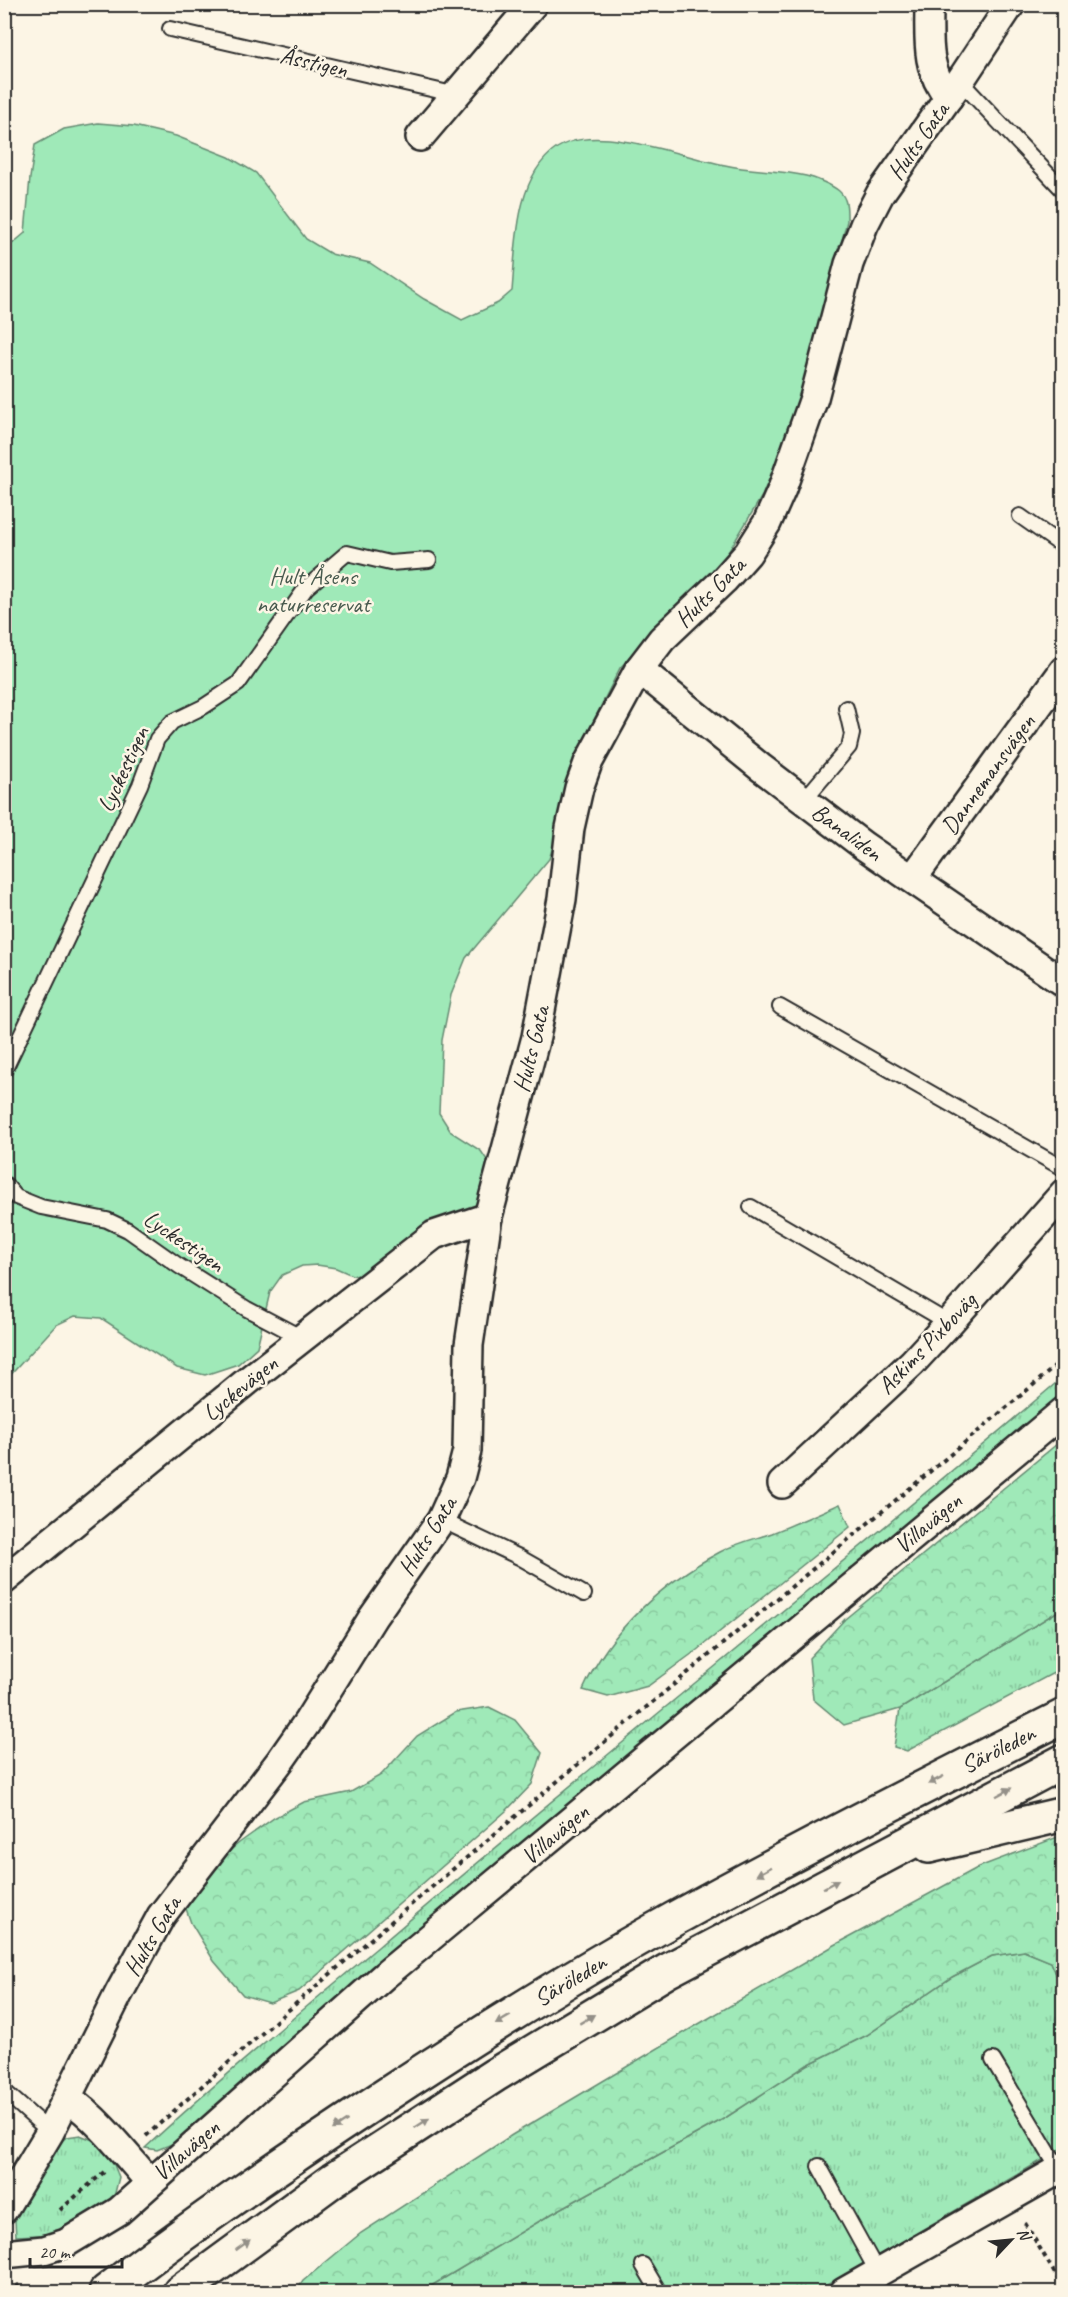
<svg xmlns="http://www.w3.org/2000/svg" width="1068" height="2297" viewBox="0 0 1068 2297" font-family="Caveat,sans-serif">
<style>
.grass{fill:url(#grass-tufts);stroke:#658a72;stroke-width:1.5}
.forest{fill:url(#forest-crowns);stroke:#658a72;stroke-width:1.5}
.park{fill:#9fe9b8;stroke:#658a72;stroke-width:1.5}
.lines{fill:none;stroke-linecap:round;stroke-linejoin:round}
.service-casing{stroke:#2b2b2b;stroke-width:18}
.minor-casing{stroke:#2b2b2b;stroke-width:32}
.primary-casing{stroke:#2b2b2b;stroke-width:38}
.path{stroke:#2b2b2b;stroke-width:4;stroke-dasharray:4.5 4.5;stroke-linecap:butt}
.service{stroke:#fcf5e5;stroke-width:14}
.minor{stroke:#fcf5e5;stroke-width:27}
.primary{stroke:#fcf5e5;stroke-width:33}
.oneway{fill:#949088}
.labels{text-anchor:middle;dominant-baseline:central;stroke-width:5;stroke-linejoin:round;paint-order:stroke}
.street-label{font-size:24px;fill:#2b2b2b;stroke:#fcf5e5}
.park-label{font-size:24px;fill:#485a4e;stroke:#fcf5e5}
</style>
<defs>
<pattern id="grass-tufts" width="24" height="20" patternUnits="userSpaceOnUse" patternTransform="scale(1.5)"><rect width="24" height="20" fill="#9fe9b8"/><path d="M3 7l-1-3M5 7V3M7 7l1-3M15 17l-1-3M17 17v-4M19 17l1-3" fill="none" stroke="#89c89e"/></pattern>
<pattern id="forest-crowns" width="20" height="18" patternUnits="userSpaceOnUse" patternTransform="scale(1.5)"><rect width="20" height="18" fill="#9fe9b8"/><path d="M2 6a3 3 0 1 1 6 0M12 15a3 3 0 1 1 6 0" fill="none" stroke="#89c89e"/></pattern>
</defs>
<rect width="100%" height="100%" fill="#fcf5e5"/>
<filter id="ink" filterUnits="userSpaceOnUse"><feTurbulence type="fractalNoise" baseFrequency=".0167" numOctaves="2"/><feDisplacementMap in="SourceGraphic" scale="12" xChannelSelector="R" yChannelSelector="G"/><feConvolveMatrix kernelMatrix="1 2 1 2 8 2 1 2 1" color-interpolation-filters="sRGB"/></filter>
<g filter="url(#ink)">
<!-- grass -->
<g class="grass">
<path d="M1063,1377V1396L364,1979L177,2142L157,2150L145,2148C221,2078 299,2013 378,1947C604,1754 837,1570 1063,1377Z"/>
<polygon points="1063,1608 1063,1668 907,1751 894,1747 900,1709"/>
<polygon points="1024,1951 1051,1962 1063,1990 1063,2148 815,2292 421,2292 553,2213 725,2118 807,2065 867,2035 952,1977 992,1956"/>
<polygon points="80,2135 98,2142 110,2155 119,2177 114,2197 80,2226 63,2234 16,2236 15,2221 22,2200 57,2144 67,2137"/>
</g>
<!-- forest -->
<g class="forest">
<polygon points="1063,1439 1063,1608 900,1709 844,1725 813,1699 809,1658 845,1619"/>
<path d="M840,1504L850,1527L697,1650L648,1686L608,1697L583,1690C610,1630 662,1583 720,1552C736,1543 755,1539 772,1533C795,1524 817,1514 840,1504Z"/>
<polygon points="489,1707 515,1720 542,1753 532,1784 506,1811 299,1991 270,2003 243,1995 214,1961 191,1923 184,1903 200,1876 239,1843 274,1818 304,1802 351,1792 381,1775 417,1736 456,1712"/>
<polygon points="1063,1835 1063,1990 1051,1962 1024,1951 992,1956 952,1977 867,2035 807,2065 725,2118 553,2213 421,2292 296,2292 303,2281 361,2233 512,2135 697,2025 833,1946 979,1867"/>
</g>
<!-- park -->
<path class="park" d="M98,123L134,126L176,136L229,157L256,173L306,239L331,254L370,263L424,299L462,320L498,303L512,291C516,247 515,176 557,148C572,138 591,138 609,139C649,143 686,157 725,165C751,171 779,170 806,176C815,178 832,185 839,191C848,199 847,210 847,221L798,409L762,496L723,561L691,590L620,668L569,770L555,841L549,859L466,958L451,995L442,1040L439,1113L451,1132L481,1151L487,1160V1173L477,1208L379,1278L352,1275L336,1268L317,1265L302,1266L282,1275L270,1292L257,1347L238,1364L205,1375L177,1368L101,1318L75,1316L56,1325L5,1381L4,247L12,244L25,233L30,178L35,145L64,129Z"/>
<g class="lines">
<!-- service casing -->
<g class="service-casing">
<g id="service">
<polyline points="170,29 457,95"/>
<polyline points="960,81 1064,191"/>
<polyline points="1020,516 1064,547"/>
<polyline points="804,800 849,747 852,734 846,708"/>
<polyline points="780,1007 1064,1169"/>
<polyline points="4,1071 140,785 157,739 172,722 203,707 238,684 306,588 347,553 390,563 429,560"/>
<polyline points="4,1183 16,1197 41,1207 107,1220 128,1230 179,1266 247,1309 302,1338"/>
<polyline points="751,1207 949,1323"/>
<polyline points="441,1520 519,1557 584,1594"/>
<polyline points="993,2060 1059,2170"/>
<polyline points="4,2091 50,2132"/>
<polyline points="819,2166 878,2273"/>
<polyline points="643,2265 659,2292"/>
</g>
</g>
<!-- minor casing -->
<g class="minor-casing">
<g id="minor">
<path d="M929,4C929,38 925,70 949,97"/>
<polyline points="420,137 533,4"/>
<polyline points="639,669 760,767 864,846 1064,983"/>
<polyline points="913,878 1064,670"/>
<polyline points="782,1484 912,1363 949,1323 1064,1193"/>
<polyline points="4,1580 250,1379 434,1235 488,1217"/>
<path d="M68,2098C100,2121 124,2153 150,2182"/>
<polyline points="4,2209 50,2132 119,1993 161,1916 280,1761 308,1721 373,1617 441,1520 460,1478 467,1451 469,1345 488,1217 536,1037 562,899 570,828 579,788 588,763 639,669 662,639 724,580 748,553 767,523 782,489 814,398 849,264 864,225 880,194 960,81 1011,4"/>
<polyline points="4,2254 44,2250 66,2243 119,2211 385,1975 1064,1411"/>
<polyline points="844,2292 1064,2167"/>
</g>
</g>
<!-- primary casing -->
<g class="primary-casing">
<g id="primary">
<polyline points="929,1846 1064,1814"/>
<path d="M106,2292C193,2224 284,2162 377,2101C474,2037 573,1975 674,1919C803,1848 933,1782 1064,1716"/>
<polyline points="180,2292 333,2180 495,2075 667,1971 1064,1761"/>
</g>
</g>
<!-- path -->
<g class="path">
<path d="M146,2136C444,1868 758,1618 1064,1359"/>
<polyline points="60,2210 104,2172"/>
<polyline points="1025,2223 1064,2289"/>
<polyline points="8,2292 22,2283"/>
</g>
<!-- service -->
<use href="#service" class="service"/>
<!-- minor -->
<use href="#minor" class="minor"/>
<!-- primary -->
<use href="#primary" class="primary"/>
</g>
<!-- one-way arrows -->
<defs><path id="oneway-solid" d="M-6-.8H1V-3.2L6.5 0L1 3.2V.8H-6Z" transform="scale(1.5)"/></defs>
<g class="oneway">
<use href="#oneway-solid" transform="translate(936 1780) rotate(153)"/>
<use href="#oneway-solid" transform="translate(1004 1792) rotate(-28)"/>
<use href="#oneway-solid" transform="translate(764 1871) rotate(152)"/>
<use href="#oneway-solid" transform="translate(831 1884) rotate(-28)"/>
<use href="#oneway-solid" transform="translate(587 2019) rotate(-31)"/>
<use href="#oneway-solid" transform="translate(503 2020) rotate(149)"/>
<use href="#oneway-solid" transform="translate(422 2123) rotate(-33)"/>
<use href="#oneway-solid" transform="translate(340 2125) rotate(147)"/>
<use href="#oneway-solid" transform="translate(243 2245) rotate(-36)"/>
</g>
</g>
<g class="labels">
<!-- street labels -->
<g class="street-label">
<text transform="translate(314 62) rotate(13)">Åsstigen</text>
<text transform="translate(918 141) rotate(-55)">Hults Gata</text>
<text transform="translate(710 592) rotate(-45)">Hults Gata</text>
<text transform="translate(123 769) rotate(-65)">Lyckestigen</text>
<text transform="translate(988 774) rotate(-54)">Dannemansvägen</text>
<text transform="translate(847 832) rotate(36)">Banaliden</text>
<text transform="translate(531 1049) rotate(-76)">Hults Gata</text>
<text transform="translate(184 1241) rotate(34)">Lyckestigen</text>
<text transform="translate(927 1343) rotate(-46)">Askims Pixboväg</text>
<text transform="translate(240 1388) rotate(-39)">Lyckevägen</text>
<text transform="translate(928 1523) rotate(-40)">Villavägen</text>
<text transform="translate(427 1536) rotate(-58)">Hults Gata</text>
<text transform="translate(998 1749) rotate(-27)">Säröleden</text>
<text transform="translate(555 1834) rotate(-40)">Villavägen</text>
<text transform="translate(152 1936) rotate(-59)">Hults Gata</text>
<text transform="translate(570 1980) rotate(-31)">Säröleden</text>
<text transform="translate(186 2150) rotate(-41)">Villavägen</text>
</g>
<!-- park labels -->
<g class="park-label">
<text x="313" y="576">Hult Åsens<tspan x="313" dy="28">naturreservat</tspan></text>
</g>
</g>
<!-- margin -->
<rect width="1068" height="2297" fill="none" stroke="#fcf5e5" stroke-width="24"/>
<rect x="12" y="12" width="1044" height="2273" fill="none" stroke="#2b2b2b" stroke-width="2" filter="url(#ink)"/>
<!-- north arrow -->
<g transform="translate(1011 2240) rotate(64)" stroke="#fcf5e5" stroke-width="4.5" paint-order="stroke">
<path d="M0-4.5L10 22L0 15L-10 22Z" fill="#2b2b2b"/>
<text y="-9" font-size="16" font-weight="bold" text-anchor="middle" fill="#2b2b2b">N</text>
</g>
<!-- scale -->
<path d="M30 2258v9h92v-9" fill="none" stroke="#2b2b2b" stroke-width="3"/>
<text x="39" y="2258" font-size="18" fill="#2b2b2b" stroke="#fcf5e5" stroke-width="4.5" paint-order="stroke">20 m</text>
</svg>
